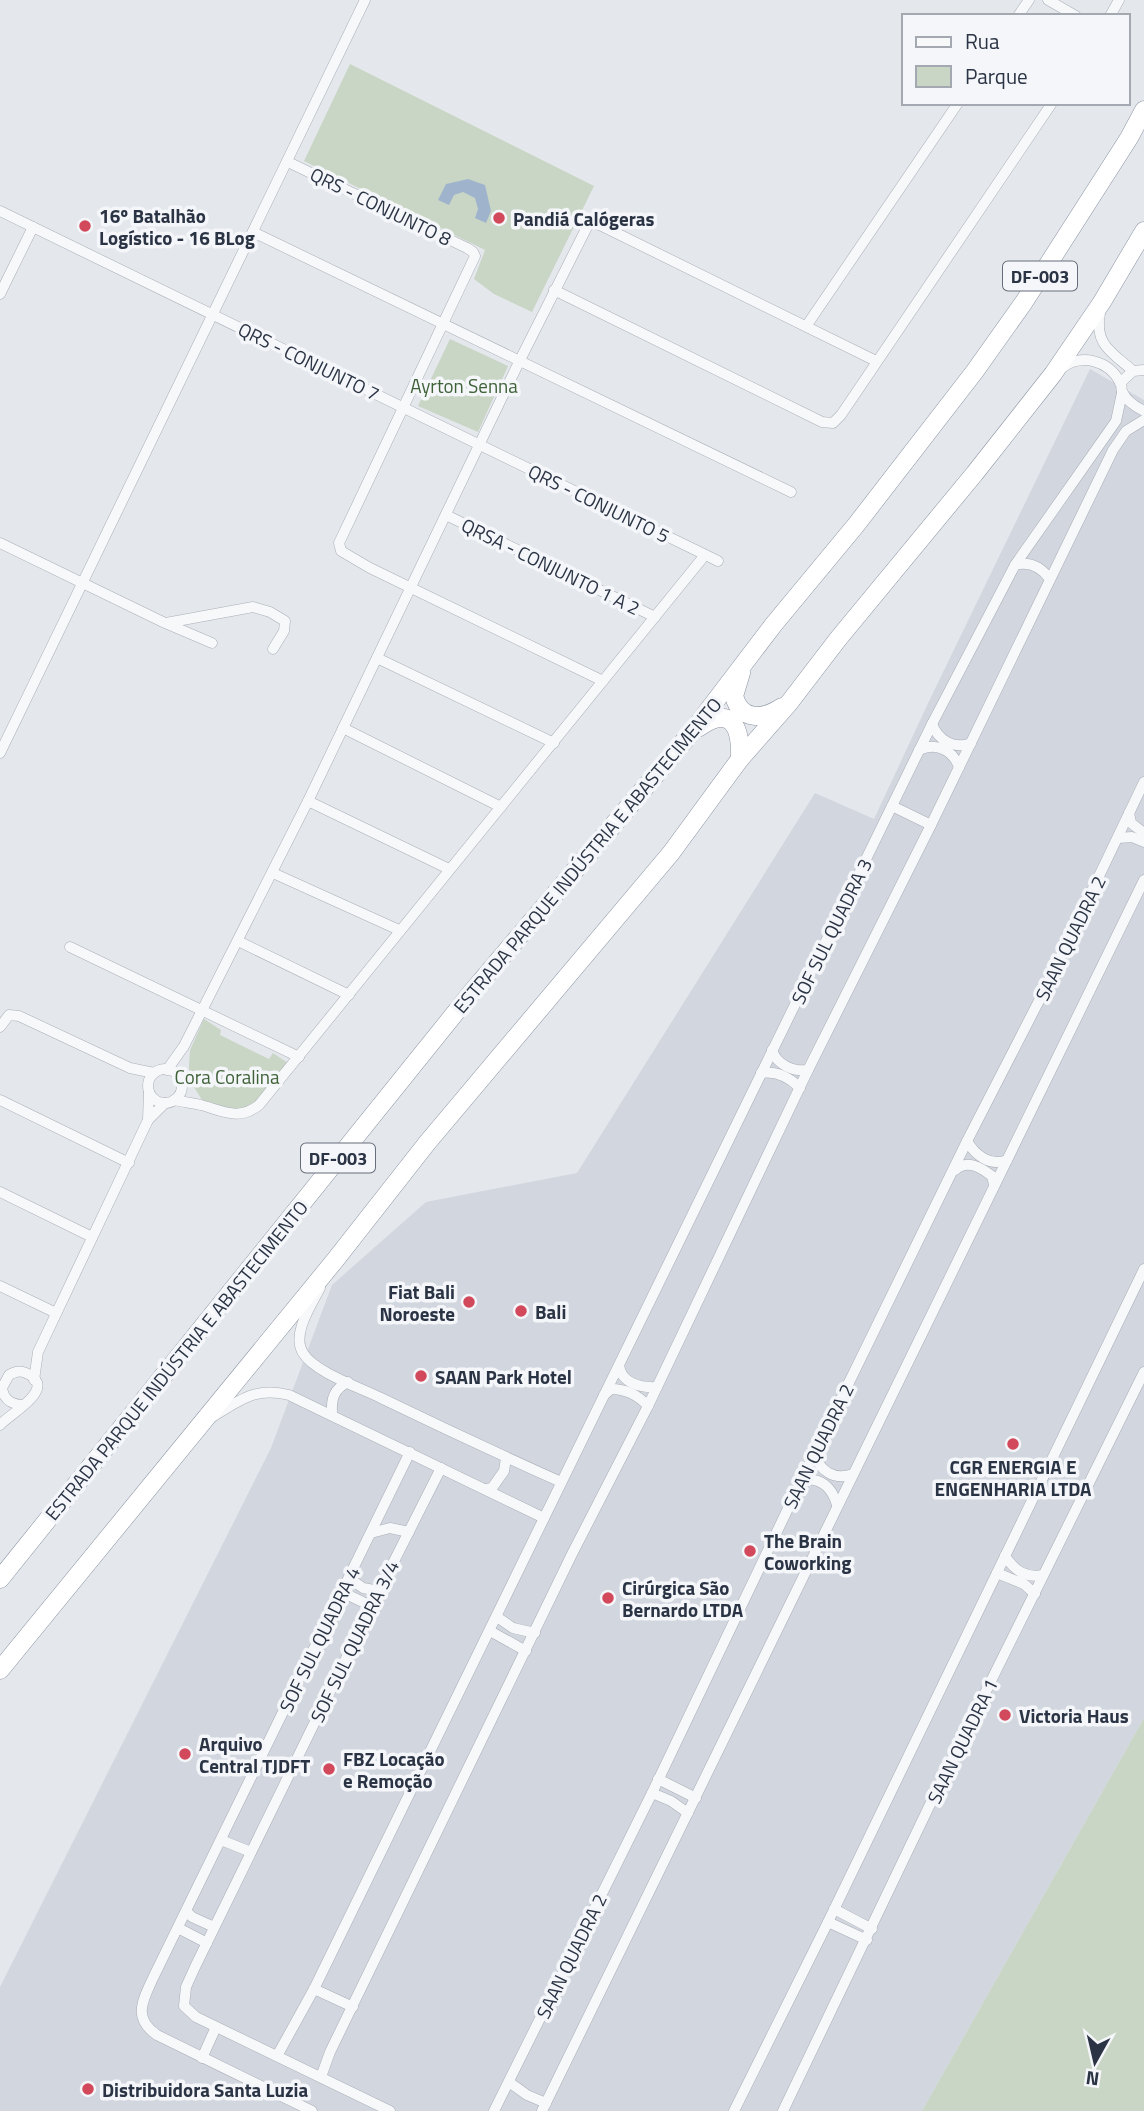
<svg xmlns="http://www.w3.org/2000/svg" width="1144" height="2111" viewBox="0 0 1144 2111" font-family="'Titillium Web',sans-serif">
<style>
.built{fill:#d2d6de}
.green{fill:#c9d6c5}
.water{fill:#9fb4cc}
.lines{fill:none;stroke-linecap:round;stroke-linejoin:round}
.street-casing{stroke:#a9aeb7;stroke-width:11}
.highway-casing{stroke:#8b94a3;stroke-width:19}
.street{stroke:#f7f8fa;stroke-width:10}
.highway{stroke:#fff;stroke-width:18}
.poi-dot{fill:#d1495b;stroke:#f4f6f9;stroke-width:2.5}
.labels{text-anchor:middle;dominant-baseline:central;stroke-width:7;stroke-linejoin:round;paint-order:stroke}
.shield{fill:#f4f6f9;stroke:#676e7b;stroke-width:2}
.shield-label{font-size:18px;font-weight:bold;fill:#2b3445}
.street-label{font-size:19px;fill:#2b3445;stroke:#f4f6f9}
.poi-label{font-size:19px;font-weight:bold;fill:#2b3445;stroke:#f4f6f9;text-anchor:start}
.park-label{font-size:19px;fill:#3f6138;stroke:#f4f6f9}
</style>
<rect width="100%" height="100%" fill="#e4e7ec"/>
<!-- built -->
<polygon class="built" points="1090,369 1144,400 1144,1718 922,2111 0,2111 0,1987 271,1448 332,1285 426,1202 577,1173 815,793 874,819 931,697"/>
<!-- green -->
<g class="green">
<polygon points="350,64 594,186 532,312 494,294 474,279 485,250 304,161"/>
<polygon points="450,339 508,366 478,432 418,406"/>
<polygon points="204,1019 221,1030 220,1035 269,1059 273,1053 288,1063 261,1099 244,1110 234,1111 202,1100 189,1079 189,1065 190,1050"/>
<polygon points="1144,1718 1144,2111 922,2111"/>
</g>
<!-- water -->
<polygon class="water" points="468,179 485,185 491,211 486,223 475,218 478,209 475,198 463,192 454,195 449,205 438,200 446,184"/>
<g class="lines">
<!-- street casing -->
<g class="street-casing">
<g id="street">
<polyline points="1048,0 1076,16"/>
<polyline points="1018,16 1029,0"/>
<polyline points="1110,16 1119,0"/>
<polyline points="288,162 467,248 473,252 475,256 339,543 341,551 370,568 603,681"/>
<polyline points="0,211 718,561"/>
<polyline points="253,232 791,492"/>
<polyline points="554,290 822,422 833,423 841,415 1052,103"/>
<polyline points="0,294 33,227"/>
<path d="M1100,313C1094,345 1112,352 1133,371"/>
<polyline points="807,325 958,103"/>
<path d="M1063,367C1082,354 1108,360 1120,382C1125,391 1118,384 1123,393C1127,402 1136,407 1144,411"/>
<polyline points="1120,383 1133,371 1144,370"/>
<polyline points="446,515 655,617"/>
<polyline points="0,543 165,623 212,643"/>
<path d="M1015,565C1030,561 1041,567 1050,579"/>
<polyline points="166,623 253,607 270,612 285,621 284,631 273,649"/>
<polyline points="377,658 554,743"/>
<path d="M932,724C938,740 954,750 971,743"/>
<polyline points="343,728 501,807"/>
<path d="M919,750C936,742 953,750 959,767"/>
<polyline points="0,753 365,0"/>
<polyline points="308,801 449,869"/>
<polyline points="892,806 931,825"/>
<polyline points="1129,813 1131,823 1144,833"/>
<polyline points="1118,838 1132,837 1144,842"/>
<polyline points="273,873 399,930"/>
<polyline points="238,941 349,995"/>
<polyline points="70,947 299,1057"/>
<polyline points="0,1027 9,1015 19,1016 130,1068 154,1073"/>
<path d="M772,1050C777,1065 793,1072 808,1070"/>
<circle cx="165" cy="1086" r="17"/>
<polyline points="167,1070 184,1046 308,801 519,362 588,225 594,223 602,226 876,361"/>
<path d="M761,1073C776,1071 789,1077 800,1088"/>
<polyline points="149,1092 148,1120 165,1103"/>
<polyline points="0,1100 129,1163"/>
<path d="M174,1100C183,1102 192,1103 201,1105C223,1111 239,1121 259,1105L705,555"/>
<path d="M967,1141C975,1155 990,1167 1007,1160"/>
<path d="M955,1170C967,1159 980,1167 992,1176L994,1184"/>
<polyline points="0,1192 92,1237"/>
<polyline points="0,1286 56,1313"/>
<path d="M320,1288C312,1304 291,1334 303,1353C314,1372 361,1388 381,1398C441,1427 501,1455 561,1482"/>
<path d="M619,1365C621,1383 640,1388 657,1387"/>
<polyline points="34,1380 38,1352 148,1120"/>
<path d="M604,1395L611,1389C626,1389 638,1395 648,1406"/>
<path d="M332,1414C331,1398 334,1389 348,1382"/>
<path d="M214,1416C241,1399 256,1387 289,1395L544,1518"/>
<path d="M0,1425C9,1414 60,1388 26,1373C19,1370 15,1372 9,1375L2,1388C4,1400 11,1404 22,1405"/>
<path d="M815,1452C818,1471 835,1481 853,1474"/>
<path d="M802,1480C821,1477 832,1487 837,1505"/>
<polyline points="486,1489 492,1488 504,1471 506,1458"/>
<polyline points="371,1533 390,1528 409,1532"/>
<path d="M1005,1556C1015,1571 1025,1578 1043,1575"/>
<polyline points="997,1573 1024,1584 1035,1594"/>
<polyline points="349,1578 363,1588 379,1591"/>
<polyline points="342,1592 371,1606"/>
<polyline points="497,1617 513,1628 535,1633"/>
<polyline points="490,1631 526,1651"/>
<polyline points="658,1779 696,1798"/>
<polyline points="652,1793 671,1801 688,1813"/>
<polyline points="221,1840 251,1852"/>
<polyline points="834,1909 872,1929"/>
<polyline points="186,1911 192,1917 214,1927"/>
<polyline points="828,1922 867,1940"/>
<polyline points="178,1928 207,1943"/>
<polyline points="314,1989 353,2007"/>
<polyline points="277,2056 314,1989 932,724 1015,565 1116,421 1122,393"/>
<polyline points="202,2058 216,2027"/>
<polyline points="321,2077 330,2052 572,1554 648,1406 808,1070 931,825 1113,450 1126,431 1144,420"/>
<polyline points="509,2082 527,2095 546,2103"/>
<path d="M312,2111L157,2035C132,2018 143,2000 153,1978L410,1452"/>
<polyline points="390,2111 196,2017 184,2006 186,1987 195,1967 379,1591 441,1468"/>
<polyline points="494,2111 652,1793 815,1452 967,1141 1045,989 1144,782"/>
<polyline points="542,2111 1144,880"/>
<polyline points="734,2111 828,1922 1144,1269"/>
<polyline points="783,2111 935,1794 1144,1372"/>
</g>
</g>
<!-- highway casing -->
<g class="highway-casing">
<g id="highway">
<path d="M741,673L734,696C741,722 764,719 782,707"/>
<path d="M698,728C732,704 741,727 740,759"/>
<polyline points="0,1579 472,992 691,733 774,624 856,525 975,371 1024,302 1129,138 1144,110"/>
<polyline points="0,1670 336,1259 427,1143 671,853 740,759 789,703 838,639 975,473 1053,374 1102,302 1144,231"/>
</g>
</g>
<!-- street -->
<use href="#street" class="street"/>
<!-- highway -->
<use href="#highway" class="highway"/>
</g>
<!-- markers -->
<g class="poi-dot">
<circle cx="499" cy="218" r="7"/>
<circle cx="85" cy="226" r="7"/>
<circle cx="469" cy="1302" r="7"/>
<circle cx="521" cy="1311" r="7"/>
<circle cx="421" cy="1376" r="7"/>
<circle cx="1013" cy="1444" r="7"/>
<circle cx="750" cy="1551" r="7"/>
<circle cx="608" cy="1598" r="7"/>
<circle cx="1005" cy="1715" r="7"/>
<circle cx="185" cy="1754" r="7"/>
<circle cx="329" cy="1769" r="7"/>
<circle cx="88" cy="2089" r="7"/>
</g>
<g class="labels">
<!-- shield labels -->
<g class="shield">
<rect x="1003" y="261.5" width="74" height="29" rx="5"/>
<rect x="301" y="1143.5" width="74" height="29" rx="5"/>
</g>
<g class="shield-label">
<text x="1040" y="276">DF-003</text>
<text x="338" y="1158">DF-003</text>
</g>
<!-- street labels -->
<g class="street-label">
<text transform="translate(381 206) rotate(26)">QRS - CONJUNTO 8</text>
<text transform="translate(309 361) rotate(26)">QRS - CONJUNTO 7</text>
<text transform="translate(599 503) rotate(26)">QRS - CONJUNTO 5</text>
<text transform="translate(551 566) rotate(26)">QRSA - CONJUNTO 1 A 2</text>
<text transform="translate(587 855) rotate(-50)">ESTRADA PARQUE INDÚSTRIA E ABASTECIMENTO</text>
<text transform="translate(831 931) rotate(-64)">SOF SUL QUADRA 3</text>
<text transform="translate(1070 938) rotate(-64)">SAAN QUADRA 2</text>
<text transform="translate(176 1360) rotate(-51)">ESTRADA PARQUE INDÚSTRIA E ABASTECIMENTO</text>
<text transform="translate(818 1446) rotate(-64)">SAAN QUADRA 2</text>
<text transform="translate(319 1639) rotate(-64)">SOF SUL QUADRA 4</text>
<text transform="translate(354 1641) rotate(-64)">SOF SUL QUADRA 3/4</text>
<text transform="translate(962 1741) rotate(-64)">SAAN QUADRA 1</text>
<text transform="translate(571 1956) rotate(-64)">SAAN QUADRA 2</text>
</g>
<!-- poi labels -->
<g class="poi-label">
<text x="99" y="215">16º Batalhão<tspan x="99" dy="22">Logístico - 16 BLog</tspan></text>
<text x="513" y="218">Pandiá Calógeras</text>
<text x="455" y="1291" text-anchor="end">Fiat Bali<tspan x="455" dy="22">Noroeste</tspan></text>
<text x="535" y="1311">Bali</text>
<text x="435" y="1376">SAAN Park Hotel</text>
<text x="1013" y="1466" text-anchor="middle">CGR ENERGIA E<tspan x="1013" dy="22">ENGENHARIA LTDA</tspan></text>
<text x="764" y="1540">The Brain<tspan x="764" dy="22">Coworking</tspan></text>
<text x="622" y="1587">Cirúrgica São<tspan x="622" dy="22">Bernardo LTDA</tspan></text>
<text x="1019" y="1715">Victoria Haus</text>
<text x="199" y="1743">Arquivo<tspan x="199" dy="22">Central TJDFT</tspan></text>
<text x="343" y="1758">FBZ Locação<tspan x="343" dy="22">e Remoção</tspan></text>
<text x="102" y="2089">Distribuidora Santa Luzia</text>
</g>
<!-- park labels -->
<g class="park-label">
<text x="464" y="385">Ayrton Senna</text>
<text x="227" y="1076">Cora Coralina</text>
</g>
</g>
<!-- legend -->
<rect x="902" y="14" width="228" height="91" fill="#f4f6f9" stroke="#a4a8b1" stroke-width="2"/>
<rect x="916" y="37" width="35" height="10" fill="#f7f8fa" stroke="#a4a8b1" stroke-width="2"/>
<text x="965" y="49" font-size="21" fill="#2b3445">Rua</text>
<rect x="916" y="66" width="35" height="21" fill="#c9d6c5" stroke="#a4a8b1" stroke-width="2"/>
<text x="965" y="84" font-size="21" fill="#2b3445">Parque</text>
<!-- north arrow -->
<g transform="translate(1095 2062) rotate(188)" stroke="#f4f6f9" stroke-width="5" paint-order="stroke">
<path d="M0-5L12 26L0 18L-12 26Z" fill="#2b3445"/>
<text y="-10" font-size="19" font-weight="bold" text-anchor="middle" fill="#2b3445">N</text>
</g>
</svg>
